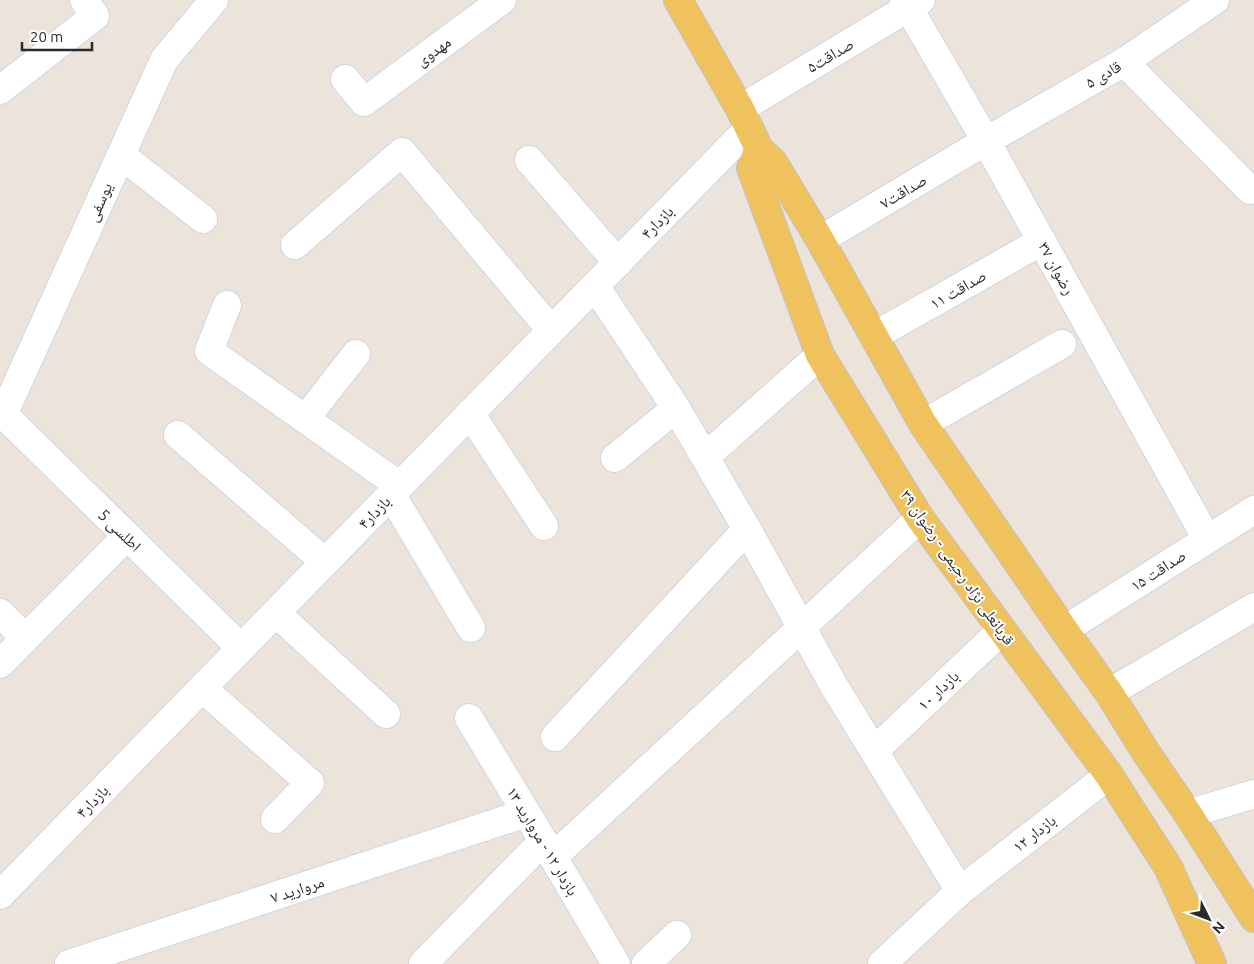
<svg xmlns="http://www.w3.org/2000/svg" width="1254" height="964" viewBox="0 0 1254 964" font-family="Ubuntu,'Noto Naskh Arabic',sans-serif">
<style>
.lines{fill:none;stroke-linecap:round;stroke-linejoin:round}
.minor-casing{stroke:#d1d5e2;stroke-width:30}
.major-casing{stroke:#c3c3c3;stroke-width:30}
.minor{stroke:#fff;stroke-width:28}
.major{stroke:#f0c25d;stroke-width:28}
.labels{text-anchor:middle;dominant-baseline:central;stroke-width:4;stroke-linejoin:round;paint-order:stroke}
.street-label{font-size:16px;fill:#2a2a2a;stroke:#fff}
</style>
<rect width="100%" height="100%" fill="#ece3db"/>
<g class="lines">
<!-- minor casing -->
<g class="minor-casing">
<g id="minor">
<polyline points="904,0 986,141 1207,539"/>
<polyline points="1124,62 1250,190"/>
<polyline points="345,79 364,102 502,0"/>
<polyline points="0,90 95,16 84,0"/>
<polyline points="740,109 921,0"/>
<polyline points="121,155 203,219"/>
<polyline points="529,160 618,263"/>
<polyline points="820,240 986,141 1124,62 1215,0"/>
<polyline points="295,245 402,152 551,330"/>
<polyline points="595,286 676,408 747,529 834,686 960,891"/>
<polyline points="227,305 209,351 400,486"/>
<polyline points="874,336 1042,241"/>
<polyline points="0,411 241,648"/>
<polyline points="470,413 544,526"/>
<polyline points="0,417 3,415 164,60 214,0"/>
<polyline points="306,418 356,354"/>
<polyline points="923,424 1062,344"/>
<polyline points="178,435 325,562"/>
<polyline points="705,457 820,355"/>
<polyline points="615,458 676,408"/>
<polyline points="391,494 471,628"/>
<polyline points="0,613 25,638"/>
<polyline points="276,613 386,714"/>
<polyline points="1064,630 1254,510"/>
<polyline points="0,664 127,536"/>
<polyline points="202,688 310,783 275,819"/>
<polyline points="1109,693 1254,607"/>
<polyline points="469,718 553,857 616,964"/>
<polyline points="555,737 747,529"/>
<polyline points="874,751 1002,630"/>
<polyline points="1188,814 1254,794"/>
<polyline points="553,857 920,518"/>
<polyline points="0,895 749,128"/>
<polyline points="69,964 526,813"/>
<polyline points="423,964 543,841"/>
<polyline points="646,964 677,935"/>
<polyline points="882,964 960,891 1109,775"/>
</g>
</g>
<!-- major casing -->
<g class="major-casing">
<g id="major">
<polyline points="678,0 740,109 759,149 773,162 820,240 923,424 1064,630 1109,693 1147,754 1188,814 1254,918"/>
<polyline points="759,149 751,168 820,355 920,518 1109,775 1139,822 1168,867 1212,964"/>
</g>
</g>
<!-- minor -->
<use href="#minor" class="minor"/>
<!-- major -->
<use href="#major" class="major"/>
</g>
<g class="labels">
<!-- street labels -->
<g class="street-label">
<text transform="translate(433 51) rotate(-36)">مهدوی</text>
<text transform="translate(830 55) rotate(-31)">صداقت۵</text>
<text transform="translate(1103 74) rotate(-30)">قادی ۵</text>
<text transform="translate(903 191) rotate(-31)">صداقت۷</text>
<text transform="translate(99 202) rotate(-66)">یوسفی</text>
<text transform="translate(657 222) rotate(-46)">بازدار۴</text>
<text transform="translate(1057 268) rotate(61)">رضوان ۳۷</text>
<text transform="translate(958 289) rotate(-30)">صداقت ۱۱</text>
<text transform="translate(374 512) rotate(-46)">بازدار۴</text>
<text transform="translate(120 530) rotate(44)">اطلسی 5</text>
<text transform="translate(958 567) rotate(55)">قربانعلی نژاد رحیمی - رضوان ۳۹</text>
<text transform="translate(1158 570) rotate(-33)">صداقت ۱۵</text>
<text transform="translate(938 690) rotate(-43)">بازدار ۱۰</text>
<text transform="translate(92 801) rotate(-46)">بازدار۴</text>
<text transform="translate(1034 833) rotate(-38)">بازدار ۱۲</text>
<text transform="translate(543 841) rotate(59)">بازدار ۱۲ - مروارید ۱۳</text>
<text transform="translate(297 889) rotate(-18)">مروارید ۷</text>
</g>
</g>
<!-- north arrow -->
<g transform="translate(1209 919) rotate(132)" stroke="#ffffff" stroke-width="4" paint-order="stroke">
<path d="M0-4L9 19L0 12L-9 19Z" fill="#2a2a2a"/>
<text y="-8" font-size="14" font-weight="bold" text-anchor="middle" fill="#2a2a2a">N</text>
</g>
<!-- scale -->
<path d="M22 42v8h70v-8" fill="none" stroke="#2a2a2a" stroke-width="2.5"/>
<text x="30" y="42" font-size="15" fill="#2a2a2a" stroke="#ffffff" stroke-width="4" paint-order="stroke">20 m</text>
</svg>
